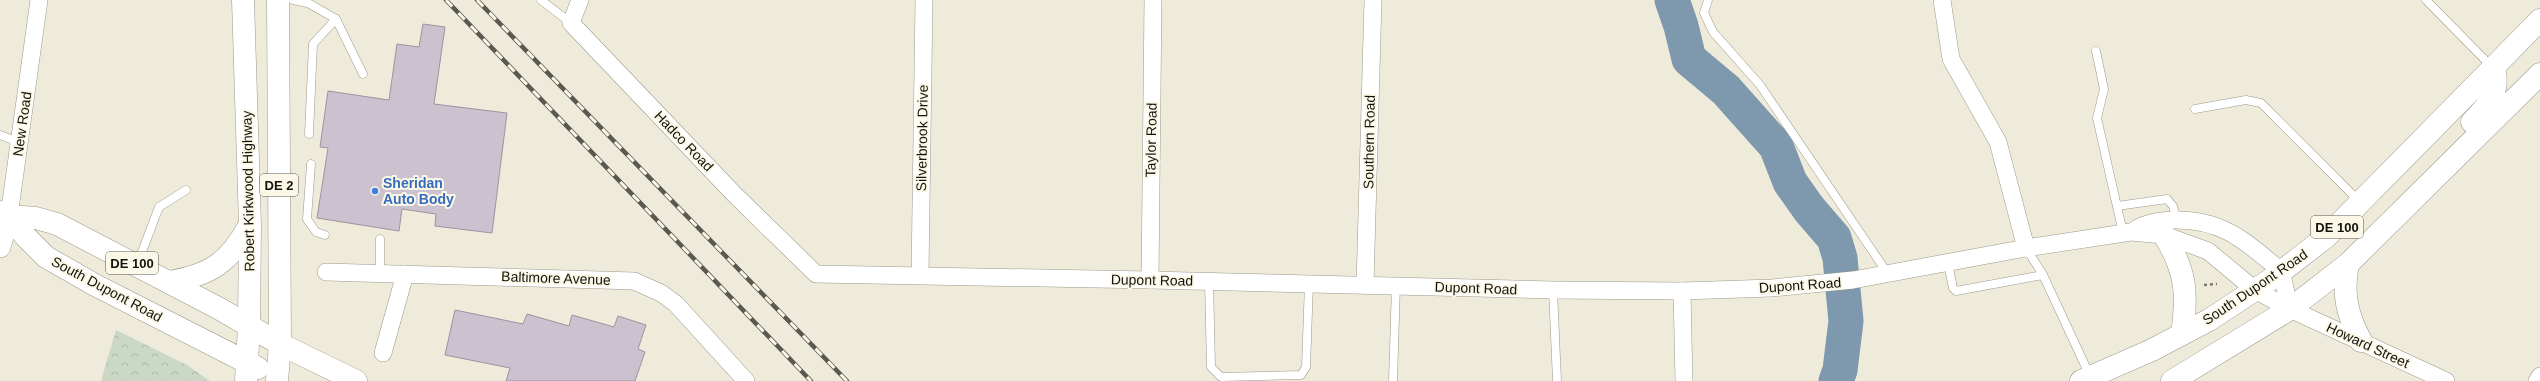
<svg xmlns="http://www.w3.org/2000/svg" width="2540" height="381" viewBox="0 0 2540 381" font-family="Arial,sans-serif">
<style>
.forest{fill:url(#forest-crowns)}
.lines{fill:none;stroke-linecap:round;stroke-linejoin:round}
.river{stroke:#7e98ae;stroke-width:35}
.building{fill:#cbc1cf;stroke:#9c93a0}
.service-casing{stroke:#9c998a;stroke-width:9}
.minor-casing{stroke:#9c998a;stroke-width:18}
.tertiary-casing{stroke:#9c998a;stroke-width:22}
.primary-casing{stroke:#9c998a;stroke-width:23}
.path{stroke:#7e7b71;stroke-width:2.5;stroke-dasharray:3 3;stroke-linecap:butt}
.service{stroke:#fff;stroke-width:8}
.minor{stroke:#fff;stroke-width:17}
.tertiary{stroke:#fff;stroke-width:21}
.primary{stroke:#fff;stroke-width:22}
.rail-casing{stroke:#5b584f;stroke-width:4.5}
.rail{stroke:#fcf8e8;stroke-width:3;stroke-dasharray:9;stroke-linecap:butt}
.shop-dot{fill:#3f7fe0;stroke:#fcf8e8;stroke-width:1.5}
.labels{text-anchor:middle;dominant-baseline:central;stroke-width:4;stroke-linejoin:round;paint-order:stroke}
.shield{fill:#fcf8e8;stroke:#5a574f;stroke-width:1}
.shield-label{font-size:13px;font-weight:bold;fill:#14120d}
.street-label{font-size:14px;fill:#14120d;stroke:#fcf8e8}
.shop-label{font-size:14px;font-weight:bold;fill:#366cbe;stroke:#fcf8e8;text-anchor:start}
</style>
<defs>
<pattern id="forest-crowns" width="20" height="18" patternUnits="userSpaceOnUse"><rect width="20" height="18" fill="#cbd8c6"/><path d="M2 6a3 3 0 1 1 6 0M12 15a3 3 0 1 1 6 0" fill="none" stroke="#adb8a9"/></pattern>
</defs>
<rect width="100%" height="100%" fill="#efebdb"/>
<!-- forest -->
<polygon class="forest" points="116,330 187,365 210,381 101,381"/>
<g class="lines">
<!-- river -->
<polyline class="river" points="1672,0 1681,26 1689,59 1726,90 1776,146 1790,182 1809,209 1834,238 1840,258 1846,321 1840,370 1836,381"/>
</g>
<!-- building -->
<g class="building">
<polygon points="423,24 445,27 434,104 507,113 492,233 435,226 436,214 402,209 399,231 317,218 328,148 320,147 328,91 389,100 397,44 419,47"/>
<polygon points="455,310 523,324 527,314 569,326 572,315 614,327 618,316 646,325 638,349 645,352 635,381 506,381 510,368 445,355"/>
</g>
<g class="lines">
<!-- service casing -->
<g class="service-casing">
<g id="service">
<polyline points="293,0 308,3 336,19 363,74"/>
<polyline points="541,0 571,23"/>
<polyline points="1708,0 1704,13 1713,32 1760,85 1888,274"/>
<polyline points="2426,0 2492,67"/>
<polyline points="2096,51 2104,89 2097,118 2123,233"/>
<polyline points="2195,109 2246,100 2261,103 2359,201"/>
<polyline points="309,134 313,44 336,19"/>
<polyline points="0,135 19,142"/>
<polyline points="311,164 307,219 316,232 325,235"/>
<polyline points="2117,206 2167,199 2173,206 2177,220"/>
<polyline points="2026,248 2043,275"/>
<polyline points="1948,263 1953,288 1956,291 2043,275 2090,376"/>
<polyline points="137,265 159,207 186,190"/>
<polyline points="380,273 380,239"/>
<polyline points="1209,281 1211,367 1221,377 1301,375 1306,367 1309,283"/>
<polyline points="1553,290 1557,381"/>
<polyline points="1393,381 1396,285"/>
</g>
</g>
<!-- minor casing -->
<g class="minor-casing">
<g id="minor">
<polyline points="580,0 571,23 734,194 816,274 1150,280 1553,290 1682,291 1772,288 1853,280 2026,248 2131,232 2164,235 2208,251 2255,290 2290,309 2446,381"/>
<polyline points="1942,0 1951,59 1998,142 2026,248"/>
<polyline points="9,216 39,0"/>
<path d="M2136,229C2147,222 2161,221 2174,220C2223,219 2246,242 2281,271L2290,309"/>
<polyline points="326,272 634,281 661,293 676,304 746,381"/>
<polyline points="920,275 924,0"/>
<polyline points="1150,280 1153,0"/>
<polyline points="1365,285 1373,0"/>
<polyline points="1682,291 1684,381"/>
<polyline points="383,353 405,274"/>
<polyline points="2537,381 2540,376"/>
</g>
</g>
<!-- tertiary casing -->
<g class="tertiary-casing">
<polyline id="tertiary" points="0,247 9,216"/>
</g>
<!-- primary casing -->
<g class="primary-casing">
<g id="primary">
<polyline points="243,0 250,225 249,326 246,381"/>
<path d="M2472,122C2487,106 2501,93 2494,69"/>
<polyline points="0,212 9,216 36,218 57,224 220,309 280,344 356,381"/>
<polyline points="9,216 26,237 46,257 95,285 258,368"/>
<path d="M2164,235C2186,271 2188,293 2182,334"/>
<path d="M2348,264C2342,293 2347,315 2361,341"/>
<path d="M169,282C210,275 229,263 249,226"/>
<polyline points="277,381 280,344 278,0"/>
<polyline points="2081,381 2152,350 2209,320 2273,278 2326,237 2540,20"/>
<polyline points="2172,381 2290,309 2348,264 2540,74"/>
</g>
</g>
<!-- path -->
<polyline class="path" points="2204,285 2217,284"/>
<!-- service -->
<use href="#service" class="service"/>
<!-- minor -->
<use href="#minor" class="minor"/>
<!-- tertiary -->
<use href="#tertiary" class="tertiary"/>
<!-- primary -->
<use href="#primary" class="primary"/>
<!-- rail casing -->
<g class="rail-casing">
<g id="rail">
<polyline points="446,0 811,381"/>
<polyline points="477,0 847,381"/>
</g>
</g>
<!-- rail -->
<use href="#rail" class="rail"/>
</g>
<!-- markers -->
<circle class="shop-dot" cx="375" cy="191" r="4"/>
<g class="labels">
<!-- shield labels -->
<g class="shield">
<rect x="260" y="174" width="38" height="22" rx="3"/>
<rect x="2311" y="216" width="52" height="22" rx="3"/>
<rect x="106" y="252" width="52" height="22" rx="3"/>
</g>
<g class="shield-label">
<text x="279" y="185">DE 2</text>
<text x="2337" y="227">DE 100</text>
<text x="132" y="263">DE 100</text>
</g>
<!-- street labels -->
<g class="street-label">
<text transform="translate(22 124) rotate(-82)">New Road</text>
<text transform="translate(922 138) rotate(-89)">Silverbrook Drive</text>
<text transform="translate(1151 140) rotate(-89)">Taylor Road</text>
<text transform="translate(684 141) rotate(46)">Hadco Road</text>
<text transform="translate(1369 142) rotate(-89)">Southern Road</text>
<text transform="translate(248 191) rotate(-91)">Robert Kirkwood Highway</text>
<text transform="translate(556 278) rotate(2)">Baltimore Avenue</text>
<text transform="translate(1152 280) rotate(1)">Dupont Road</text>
<text transform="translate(1800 285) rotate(-4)">Dupont Road</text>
<text transform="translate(2255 287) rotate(-34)">South Dupont Road</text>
<text transform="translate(1476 288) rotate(2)">Dupont Road</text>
<text transform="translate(107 289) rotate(28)">South Dupont Road</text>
<text transform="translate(2368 345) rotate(25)">Howard Street</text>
</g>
<!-- shop labels -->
<g class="shop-label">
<text x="383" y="183">Sheridan<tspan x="383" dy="16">Auto Body</tspan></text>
</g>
</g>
</svg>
